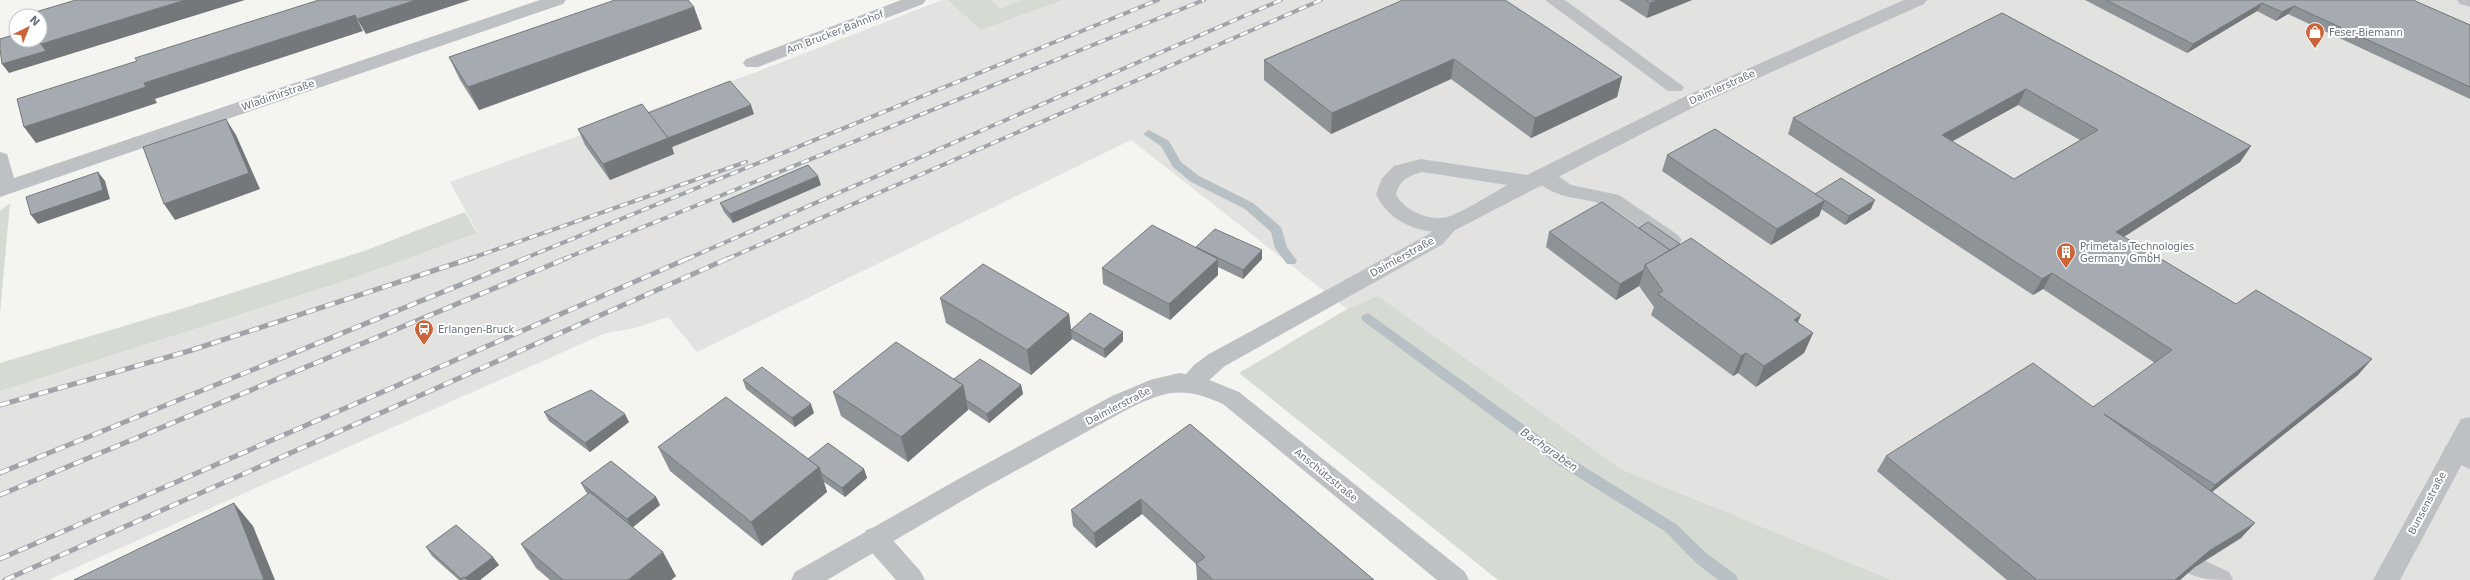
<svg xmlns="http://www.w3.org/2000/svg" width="2470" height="580" viewBox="0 0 2470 580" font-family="'DejaVu Sans',sans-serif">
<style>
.built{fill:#e2e3e1}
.green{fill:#d5dad3}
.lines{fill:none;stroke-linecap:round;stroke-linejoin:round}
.stream{fill:#b7c0c4;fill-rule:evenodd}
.service{fill:#bec1c4;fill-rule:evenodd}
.minor{fill:#bec1c4;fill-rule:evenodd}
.tertiary{fill:#bec1c4;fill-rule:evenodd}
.rail-far1-casing{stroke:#a0a4a9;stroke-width:4}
.rail-casing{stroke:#a0a4a9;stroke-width:5}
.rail-far1{stroke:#fff;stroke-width:2.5;stroke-dasharray:8;stroke-linecap:butt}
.rail{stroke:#fff;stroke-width:3.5;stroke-dasharray:10;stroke-linecap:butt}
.wall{fill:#8e9397;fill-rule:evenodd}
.shaded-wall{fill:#74787b}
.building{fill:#a5abb0;stroke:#74787b;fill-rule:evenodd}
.labels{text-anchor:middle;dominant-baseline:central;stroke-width:4;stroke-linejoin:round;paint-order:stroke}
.street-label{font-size:10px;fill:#67727e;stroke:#fff}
.poi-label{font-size:10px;fill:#67727e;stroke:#fff;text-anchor:start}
.water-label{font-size:11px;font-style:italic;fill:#63737b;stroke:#fff}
</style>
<rect width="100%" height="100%" fill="#f4f4f1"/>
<!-- built -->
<polygon class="built" points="942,0 2470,0 2470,580 1892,580 1621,469 1378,296 1347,309 1131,140 697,352 668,317 635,328 606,333 48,580 0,580 0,391 345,281 477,232 450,182 759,71"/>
<!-- green -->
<g class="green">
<polygon points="948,0 991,0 1000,9 1023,0 1062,0 981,30"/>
<polygon points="10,203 0,313 0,211"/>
<polygon points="465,212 477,233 345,281 0,391 0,363 178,310 364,251"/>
<polygon points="1378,296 1621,469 1892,580 1498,580 1239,373 1347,309"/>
</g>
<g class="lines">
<!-- stream -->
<g class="stream">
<polygon points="1149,130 1169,141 1181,162 1199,176 1253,203 1281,227 1287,247 1297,261 1295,264 1287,264 1275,248 1271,232 1245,209 1191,182 1173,167 1161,146 1143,134"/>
<polygon points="1368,313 1567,456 1676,524 1706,553 1736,575 1738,580 1718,580 1696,563 1666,532 1557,464 1363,321 1361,318 1363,315"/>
</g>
<!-- service -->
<g class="service">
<polygon points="1545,0 1565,0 1684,87 1682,91 1668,91"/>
<path d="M1543,168L1550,170L1571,185L1619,195L1678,235L1682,240L1678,245L1671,247L1664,245C1649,235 1619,211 1605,205C1580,196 1549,200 1533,175L1536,170Z"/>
<path d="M1450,217L1457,219L1460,224L1443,244L1225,366C1212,376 1199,395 1182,389L1178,383L1194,365L1209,354L1429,234L1443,219Z"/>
<polygon points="2455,442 2470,448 2470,469 2446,459 2443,452 2446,445"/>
<polygon points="875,527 884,530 921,572 925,580 896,580 866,546 862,538 866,530"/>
<path d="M2195,556L2229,572L2233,580C2215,580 2191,580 2182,567L2186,559Z"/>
</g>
<!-- minor -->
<g class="minor">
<polygon points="540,0 566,0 563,4 0,197 0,152 7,154 14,178"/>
<polygon points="901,0 926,0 923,4 758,67 746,67 743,63 746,59"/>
<path d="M1904,0H1927L1924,4L1700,104L1457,229C1427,238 1389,224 1376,194L1382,178L1394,166L1421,159L1527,175L1686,96ZM1422,172L1507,185C1493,193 1460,214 1447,217C1429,221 1404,211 1396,194C1400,180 1408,176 1422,172Z"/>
<path d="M1179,373L1202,377L1239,392L1465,572L1469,580H1437L1223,404C1184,386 1166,390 1128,409L979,491L827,580H791L795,572L962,477L1112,396L1150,380Z"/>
</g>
<!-- tertiary -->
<g class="tertiary">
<polygon points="2457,0 2470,0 2470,7 2460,4"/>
<polygon points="2470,417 2470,449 2400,580 2373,580 2461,419"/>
</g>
<!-- rail-far1 casing -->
<g class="rail-far1-casing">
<g id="rail-far1">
<polyline points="469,259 746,162"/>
<polyline points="523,259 1158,0"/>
<polyline points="564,259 1204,0"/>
<polyline points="687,259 1281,0"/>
<polyline points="727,259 1321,0"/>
</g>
</g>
<!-- rail casing -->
<g class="rail-casing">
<g id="rail">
<polyline points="0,405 189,351 472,258"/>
<polyline points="0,473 526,258"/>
<polyline points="0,495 567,258"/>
<polyline points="0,559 689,258"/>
<polyline points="5,580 729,258"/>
</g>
</g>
<!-- rail-far1 -->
<use href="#rail-far1" class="rail-far1"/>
<!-- rail -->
<use href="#rail" class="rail"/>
</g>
<!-- wall -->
<g class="wall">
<polygon points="1403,0 1622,77 1617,97 1531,138 1451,79 1331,134 1264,80 1264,60"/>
<polygon points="1619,0 1692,0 1647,18"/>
<polygon points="2085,0 2413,0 2470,25 2470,99 2288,14 2276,21 2257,11 2187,53"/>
<path d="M2002,13L2251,146L2240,162L2124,237L2236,304L2358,375L2212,492L2241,538L2195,567L2180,580H2007L1877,471L1886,456L2093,407L2155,363L2043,289L2033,295L1788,134L1793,118ZM2018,105L2080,140L2014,179L1952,141Z"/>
<polygon points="702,29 479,110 460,80 449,57"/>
<polygon points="648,113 754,114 672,147 674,154 610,180 585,145 578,129"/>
<polygon points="1667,155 1815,194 1871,209 1845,225 1821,209 1819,216 1771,245 1662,171"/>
<polygon points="821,185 733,223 724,212 720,203"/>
<polygon points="1639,228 1680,244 1813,333 1804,353 1756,387 1738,373 1733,376 1651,315 1654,307 1639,286 1616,300 1546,247 1549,232"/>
<polygon points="1196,247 1262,250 1262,259 1243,279 1218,267 1218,275 1170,320 1103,284 1102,268"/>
<polygon points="940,298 1069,314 1071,330 1123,332 1123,341 1105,358 1072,339 1031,375 946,323"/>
<polygon points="954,379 1021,385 1023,394 989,423 968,409 968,410 908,462 841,416 833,392"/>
<polygon points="743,380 814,413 795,427 746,389"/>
<polygon points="544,412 629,422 590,452 549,421"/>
<polygon points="1190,424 1374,580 1197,580 1197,579 1196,564 1142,514 1096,548 1073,526 1071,510"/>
<polygon points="658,447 808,459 864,469 867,478 845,497 824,482 827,492 762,546 670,471"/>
<polygon points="581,483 656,497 660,505 633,527 676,576 671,580 550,580 536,568 521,544 588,494 586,492"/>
<polygon points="426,547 499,565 480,580 459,580 432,556"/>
</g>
<!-- shaded-wall -->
<g class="shaded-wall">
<polygon points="185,0 245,0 9,73 2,64 41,44"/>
<polygon points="416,0 470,0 366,34 357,19"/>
<polygon points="1658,0 1692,0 1647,18 1650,3"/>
<polygon points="2262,3 2257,11 2187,53 2193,44"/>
<polygon points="2294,6 2288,14 2276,21 2282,12"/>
<polygon points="694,7 702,29 479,110 468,87"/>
<polygon points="355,15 363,31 155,99 157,103 36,143 24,127 144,83"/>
<polygon points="1454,59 1451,79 1331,134 1332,113"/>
<polygon points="1622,77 1617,97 1531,138 1535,118"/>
<polygon points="2026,89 2018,105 1935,151 1942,135"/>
<polygon points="751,105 754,114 672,147 674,154 610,180 603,164"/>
<polygon points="226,119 236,135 260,189 175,220 164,204"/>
<polygon points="2251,146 2240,162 2106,248 2116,232"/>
<polygon points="98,172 105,181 110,199 38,224 31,215"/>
<polygon points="818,176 821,185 733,223 730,214"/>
<polygon points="1825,200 1819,216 1771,245 1777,229"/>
<polygon points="1875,200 1871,209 1845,225 1849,216"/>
<polygon points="1262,250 1262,259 1243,279 1243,270"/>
<polygon points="1218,259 1218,275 1170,320 1169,304"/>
<polygon points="1644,270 1639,286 1616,300 1620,284"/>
<polygon points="2052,273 2043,289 2033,295 2042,279"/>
<polygon points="1069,314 1072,339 1031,375 1027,350"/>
<polygon points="1801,315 1793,335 1794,320"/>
<polygon points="1123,332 1123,341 1105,358 1104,349"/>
<polygon points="1813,333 1804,353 1756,387 1764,366"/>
<polygon points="1746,353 1738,373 1733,376 1741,356"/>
<polygon points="2372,359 2358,375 2202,500 2215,485"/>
<polygon points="963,385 968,410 908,462 901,437"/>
<polygon points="1021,385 1023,394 989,423 987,414"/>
<polygon points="811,404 814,413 795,427 792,418"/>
<polygon points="625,414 629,422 590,452 585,443"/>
<polygon points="819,467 827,492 762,546 751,522"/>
<polygon points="864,469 867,478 845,497 842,488"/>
<polygon points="656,497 660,505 632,528 627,519"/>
<polygon points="1141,499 1142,514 1096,548 1094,533"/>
<polygon points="234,503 253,526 275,580 264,580"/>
<polygon points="2255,523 2241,538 2195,567 2180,580 2175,580 2209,551"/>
<polygon points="663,552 676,576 671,580 628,580"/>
<polygon points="493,557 499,565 480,580 462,580"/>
</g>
<!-- building -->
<g class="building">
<polygon points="76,0 185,0 41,44 39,40 40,40 40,16 32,16 32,13"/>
<polygon points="319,0 416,0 357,19 355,15 144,83 146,87 24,127 17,99 137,61 135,58"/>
<polygon points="615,0 688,0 694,7 468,87 449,57"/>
<polygon points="1403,0 1505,0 1622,77 1535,118 1454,59 1332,113 1264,60"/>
<polygon points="1646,0 1658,0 1650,3"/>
<polygon points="2106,0 2413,0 2470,25 2470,87 2294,6 2282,12 2262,3 2193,44"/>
<path d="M2002,13L2251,146L2116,232L2236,304L2256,290L2372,359L2215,485L2104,414L2255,523L2209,551L2175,580H2037L1886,456L2033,363L2093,407L2172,350L2052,273L2042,279L1793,118ZM2026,89L2098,130L2014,179L1942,135Z"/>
<polygon points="16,34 16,40 39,40 41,44 46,51 2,64 0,49 0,39"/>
<polygon points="730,81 751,105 668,138 648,113"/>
<polygon points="642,104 668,138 603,164 578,129"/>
<polygon points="226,119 249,173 164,204 143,147"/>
<polygon points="1715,129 1825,200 1777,229 1667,155"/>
<polygon points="808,165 818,176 730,214 720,203"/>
<polygon points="98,172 103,190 31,215 26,197"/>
<polygon points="1841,178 1875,200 1849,216 1815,194"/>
<polygon points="1602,202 1670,250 1645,265 1644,270 1620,284 1549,232"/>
<polygon points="1648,222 1680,244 1670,250 1639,228"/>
<polygon points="1152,225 1218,259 1169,304 1102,268"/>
<polygon points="1215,229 1262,250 1243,270 1196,247"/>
<polygon points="1691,238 1801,315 1794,320 1813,333 1764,366 1746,353 1741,356 1658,294 1663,291 1645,265"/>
<polygon points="983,264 1069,314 1027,350 940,298"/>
<polygon points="1090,313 1123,332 1104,349 1071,330"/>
<polygon points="896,342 963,385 901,437 833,392"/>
<polygon points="980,359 1021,385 987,414 966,400 963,385 954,379"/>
<polygon points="762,367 811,404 792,418 743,380"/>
<polygon points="591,390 625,414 585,443 544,412"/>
<polygon points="726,397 819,467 751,522 658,447"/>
<polygon points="1190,424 1374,580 1213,580 1196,564 1205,557 1141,499 1094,533 1071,510"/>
<polygon points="828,443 864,469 842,488 821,473 819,467 808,459"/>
<polygon points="611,461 656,497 627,519 581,483"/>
<polygon points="590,492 663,552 628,580 563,580 521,544"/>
<polygon points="234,503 264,580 74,580"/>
<polygon points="456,525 493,557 465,578 464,577 461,579 426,547"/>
<polygon points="464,577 468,580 460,580"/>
</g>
<!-- icons -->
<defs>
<g id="shop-pin" transform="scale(1)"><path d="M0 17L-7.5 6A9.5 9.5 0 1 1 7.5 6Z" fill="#cc6439" stroke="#fff"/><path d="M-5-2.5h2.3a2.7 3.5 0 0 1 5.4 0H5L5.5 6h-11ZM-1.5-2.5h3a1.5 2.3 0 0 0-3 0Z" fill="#fff"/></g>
<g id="building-pin" transform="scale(1)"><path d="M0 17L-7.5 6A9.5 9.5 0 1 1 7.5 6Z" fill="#cc6439" stroke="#fff"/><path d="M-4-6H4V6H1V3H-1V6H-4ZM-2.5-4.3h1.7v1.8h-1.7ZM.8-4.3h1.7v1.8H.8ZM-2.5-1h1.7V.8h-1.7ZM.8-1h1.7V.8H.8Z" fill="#fff"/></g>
<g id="station-pin" transform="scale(1)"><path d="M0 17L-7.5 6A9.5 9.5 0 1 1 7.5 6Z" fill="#cc6439" stroke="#fff"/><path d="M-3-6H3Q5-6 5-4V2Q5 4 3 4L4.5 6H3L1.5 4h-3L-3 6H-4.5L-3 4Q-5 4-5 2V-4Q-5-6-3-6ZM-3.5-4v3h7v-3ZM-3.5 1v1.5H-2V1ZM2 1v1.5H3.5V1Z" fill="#fff"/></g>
</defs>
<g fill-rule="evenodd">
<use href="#shop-pin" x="2315" y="32"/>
<use href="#building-pin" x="2066" y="252"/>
<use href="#station-pin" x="424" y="329"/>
</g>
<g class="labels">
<!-- street labels -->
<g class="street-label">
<text transform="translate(835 32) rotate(-21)">Am Brucker Bahnhof</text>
<text transform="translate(1722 87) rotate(-24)">Daimlerstraße</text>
<text transform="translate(278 95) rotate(-19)">Wladimirstraße</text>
<text transform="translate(1402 257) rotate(-29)">Daimlerstraße</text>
<text transform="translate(1118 406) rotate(-27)">Daimlerstraße</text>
<text transform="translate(1326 475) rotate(39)">Anschützstraße</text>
<text transform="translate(2427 503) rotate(-62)">Bunsenstraße</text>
</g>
<!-- poi labels -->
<g class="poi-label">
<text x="2329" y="32">Feser-Biemann</text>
<text x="2080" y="246">Primetals Technologies<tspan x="2080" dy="12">Germany GmbH</tspan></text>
<text x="438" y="329">Erlangen-Bruck</text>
</g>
<!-- water labels -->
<g class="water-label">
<text transform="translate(1549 450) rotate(35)">Bachgraben</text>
</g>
</g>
<!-- north arrow -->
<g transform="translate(28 28) rotate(43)"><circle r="19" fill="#ffffff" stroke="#c2c7cb"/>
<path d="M0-3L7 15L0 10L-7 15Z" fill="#cc6439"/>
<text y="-6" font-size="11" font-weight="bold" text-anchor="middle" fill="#67727e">N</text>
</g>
</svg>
